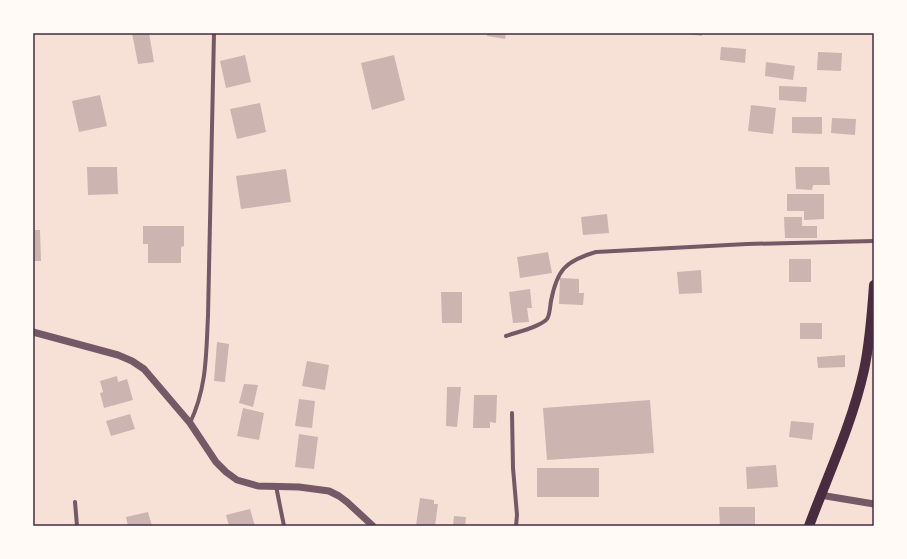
<svg xmlns="http://www.w3.org/2000/svg" width="907" height="559" viewBox="0 0 907 559" font-family="'Open Sans',sans-serif">
<style>
.building{fill:#ccb4b1}
.lines{fill:none;stroke-linecap:round;stroke-linejoin:round}
.minor{stroke:#755966;stroke-width:4}
.tertiary{stroke:#755966;stroke-width:7}
.primary{stroke:#4a2c40;stroke-width:10}
.neatline{fill:none;stroke:#4a2c40;stroke-width:1.5}
</style>
<rect width="100%" height="100%" fill="#f7e1d7"/>
<!-- building -->
<g class="building">
<polygon points="132,33 149,33 154,62 138,64"/>
<polygon points="488,33 506,33 505,39 487,36"/>
<polygon points="687,33 702,33 702,36 687,34"/>
<polygon points="721,47 746,49 745,63 720,60"/>
<polygon points="818,52 842,53 841,71 817,70"/>
<polygon points="245,55 251,82 226,88 220,61"/>
<polygon points="394,55 405,100 372,110 361,63"/>
<polygon points="766,62 795,66 793,80 765,76"/>
<polygon points="779,86 807,87 806,102 779,100"/>
<polygon points="100,95 107,126 79,132 72,101"/>
<polygon points="260,103 266,132 237,139 230,109"/>
<polygon points="751,105 776,108 773,134 748,131"/>
<polygon points="792,117 822,117 822,134 792,133"/>
<polygon points="832,118 856,119 855,135 831,133"/>
<polygon points="87,167 117,167 118,194 88,195"/>
<polygon points="795,167 829,167 830,185 813,185 812,190 796,189"/>
<polygon points="286,169 291,202 241,209 236,176"/>
<polygon points="787,194 824,194 824,219 804,220 804,211 787,211"/>
<polygon points="607,214 609,233 583,235 581,217"/>
<polygon points="784,217 802,217 802,226 817,226 817,238 785,238"/>
<polygon points="143,226 184,226 184,246 181,247 181,263 148,263 148,244 143,244"/>
<polygon points="33,230 40,230 41,261 33,261"/>
<polygon points="548,252 552,273 520,278 517,257"/>
<rect x="789" y="259" width="22" height="23"/>
<polygon points="701,270 702,293 679,294 677,272"/>
<polygon points="560,278 579,279 579,293 584,293 583,305 559,304"/>
<polygon points="530,289 532,308 527,308 529,322 513,323 509,292"/>
<polygon points="441,292 462,292 462,323 442,323"/>
<rect x="800" y="323" width="22" height="16"/>
<polygon points="217,342 229,344 225,382 214,381"/>
<polygon points="845,355 845,367 818,368 817,357"/>
<polygon points="307,361 329,365 325,390 302,386"/>
<polygon points="117,376 118,382 127,379 133,400 104,408 100,393 103,392 100,381"/>
<polygon points="244,384 258,385 253,407 239,403"/>
<polygon points="447,387 461,387 457,427 446,426"/>
<polygon points="474,395 497,395 496,423 490,422 490,428 473,428"/>
<polygon points="299,399 315,401 312,428 295,426"/>
<polygon points="650,400 654,453 547,460 543,408"/>
<polygon points="243,408 264,413 259,440 237,436"/>
<polygon points="130,414 135,429 111,436 106,421"/>
<polygon points="791,421 814,423 812,440 789,437"/>
<polygon points="299,434 318,437 314,469 295,467"/>
<polygon points="776,465 778,487 747,489 746,467"/>
<rect x="537" y="468" width="62" height="29"/>
<polygon points="420,498 434,500 434,504 438,504 435,526 416,526"/>
<polygon points="719,507 755,507 755,526 720,526"/>
<polygon points="250,509 255,526 229,526 226,515"/>
<polygon points="148,512 152,526 128,526 126,517"/>
<polygon points="454,516 466,517 465,526 453,526"/>
</g>
<g class="lines">
<!-- minor -->
<g class="minor">
<path d="M506,336C517,332 540,327 547,319C550,315 550,306 551,301C557,270 565,261 596,252L747,244L874,241"/>
<polyline points="512,413 513,468 517,515 516,526"/>
<path d="M190,423C207,387 206,355 208,316L214,33"/>
<polyline points="276,486 284,526"/>
<polyline points="75,502 77,526"/>
</g>
<!-- tertiary -->
<g class="tertiary">
<polyline points="33,332 118,355 132,361 144,369 190,423 216,462 226,472 237,480 258,486 299,487 329,491 339,496 347,502 373,526"/>
<polyline points="820,495 874,504"/>
</g>
<!-- primary -->
<path class="primary" d="M809,526C828,475 852,424 864,370C870,342 872,314 874,285"/>
</g>
<!-- border -->
<rect width="907" height="559" fill="none" stroke="#fffaf5" stroke-width="68"/>
<rect x="34" y="34" width="839" height="491" class="neatline"/>
</svg>
